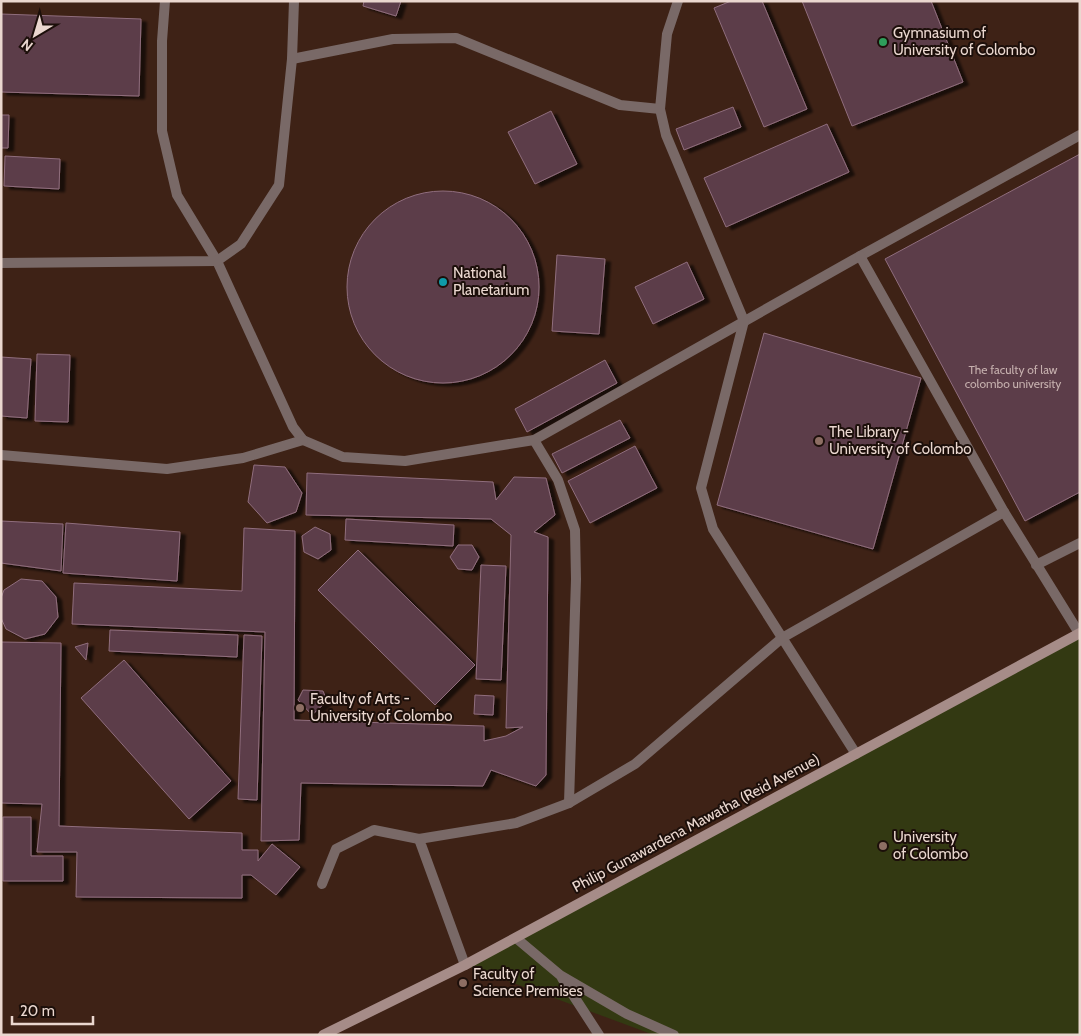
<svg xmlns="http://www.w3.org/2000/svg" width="1081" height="1036" viewBox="0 0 1081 1036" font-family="Cabin,sans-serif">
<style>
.green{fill:#333912}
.building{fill:#5b3c4a;stroke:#906e7d;filter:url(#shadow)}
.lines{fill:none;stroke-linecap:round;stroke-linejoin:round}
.lane{stroke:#796967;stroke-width:10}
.secondary{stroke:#a68c88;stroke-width:10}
.leisure-dot{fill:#2e9e5b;stroke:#1c0f0a;stroke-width:2}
.culture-dot{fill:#0f9aa8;stroke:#1c0f0a;stroke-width:2}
.education-dot{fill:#8d6e63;stroke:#1c0f0a;stroke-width:2}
.labels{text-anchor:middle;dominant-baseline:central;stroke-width:4;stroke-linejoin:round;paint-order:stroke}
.number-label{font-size:12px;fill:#c6b0ae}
.poi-label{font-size:15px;fill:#ead7cf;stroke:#1c0f0a;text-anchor:start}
.street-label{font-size:15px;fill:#ead7cf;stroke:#1c0f0a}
</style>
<defs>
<filter id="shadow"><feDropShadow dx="5.5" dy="3" stdDeviation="1" flood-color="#0009"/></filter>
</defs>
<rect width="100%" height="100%" fill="#3e2216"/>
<!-- green -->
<polygon class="green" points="1080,633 1080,1035 654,1035 465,965"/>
<!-- building -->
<g class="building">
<polygon points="364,1 401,1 396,16 363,6"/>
<polygon points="731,1 762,1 807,109 764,127 714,8"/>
<polygon points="802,1 931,1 963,82 852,126"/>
<polygon points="1,14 141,19 139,96 1,92"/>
<polygon points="733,107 741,127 684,150 676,129"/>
<polygon points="551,111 577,164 535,184 508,132"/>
<polygon points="1,115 9,115 8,148 1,148"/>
<polygon points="827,124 849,172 726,227 704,178"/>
<polygon points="1080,154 1080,492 1025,521 885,259"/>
<polygon points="5,156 60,159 59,189 4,186"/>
<circle cx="443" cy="287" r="96"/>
<polygon points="557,255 605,259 599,334 552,331"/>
<polygon points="687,262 704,299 653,324 635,287"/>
<polygon points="764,333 921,378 873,549 717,505"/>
<polygon points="37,354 70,355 68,422 35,421"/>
<polygon points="1,357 31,359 27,418 1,416"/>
<polygon points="605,360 617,383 527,432 515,409"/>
<polygon points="620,420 630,438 562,473 552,454"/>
<polygon points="635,446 657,488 590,523 568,481"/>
<polygon points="254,465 285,467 302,493 296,512 267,523 248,502"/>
<polygon points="307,473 493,482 496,500 514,477 546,478 555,515 534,532 548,537 546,775 536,786 491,770 483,786 301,783 299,840 261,841 265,632 72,624 74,583 242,591 244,528 295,531 294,720 484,726 484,741 506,736 523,727 506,728 511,535 491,519 306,515"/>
<polygon points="346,519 454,525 453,546 345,540"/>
<polygon points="1,521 63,524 61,571 1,563"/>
<polygon points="66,523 180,532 177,581 63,573"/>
<polygon points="315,527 330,534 331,550 318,559 304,552 302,536"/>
<polygon points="458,545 472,545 479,557 472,570 458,569 450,557"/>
<polygon points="358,550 475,665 435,705 318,590"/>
<polygon points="481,565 506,566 501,680 476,679"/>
<polygon points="21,579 42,581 56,597 58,617 45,634 25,639 6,629 1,618 1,598 4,590"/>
<polygon points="110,630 238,635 237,657 109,651"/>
<polygon points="244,635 262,636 257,800 238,799"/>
<polygon points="1,642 61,643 59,826 242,833 242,850 258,850 258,861 272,844 300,867 276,895 251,875 242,875 242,898 76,897 77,852 37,852 42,804 1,803"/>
<polygon points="88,643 86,660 75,647"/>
<polygon points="124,660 231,781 189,819 81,698"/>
<polygon points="303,690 323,691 327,701 312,715 298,700"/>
<polygon points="475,695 494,696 493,715 474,714"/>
<polygon points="3,817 31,817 31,856 63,856 63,881 3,881"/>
</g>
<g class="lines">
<!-- lane -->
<g class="lane">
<polyline points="165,1 162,41 162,131 177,195 217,261 293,427 303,440 343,457 405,461 534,440 860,256 1080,135"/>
<polyline points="678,1 667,34 660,109 666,135 744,321 701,488 713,529 856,754"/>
<polyline points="292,59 393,39 456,38 620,105 660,109"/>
<polyline points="860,256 1004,512 1079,633"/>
<polyline points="1,263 217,261 241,244 279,185 292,59 294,1"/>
<polyline points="534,440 558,480 575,530 576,579 569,803"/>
<polyline points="1,455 167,469 243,458 303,440"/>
<polyline points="1036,565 1080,543"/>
<polyline points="322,884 336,849 374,830 419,839"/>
<polyline points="516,938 560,975 627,1014 674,1035"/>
<polyline points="465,965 419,839 516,823 569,803 635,764 782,638 1004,512"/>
<polyline points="562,978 599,1035"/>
</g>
<!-- secondary -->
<polyline class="secondary" points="323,1035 465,965 1080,633"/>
</g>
<!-- markers -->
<circle class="leisure-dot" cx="883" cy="42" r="5"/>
<circle class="culture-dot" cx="443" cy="282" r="5"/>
<g class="education-dot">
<circle cx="819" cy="441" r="5"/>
<circle cx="300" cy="708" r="5"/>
<circle cx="883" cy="846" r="5"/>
<circle cx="463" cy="983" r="5"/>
</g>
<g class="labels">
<!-- number labels -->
<g class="number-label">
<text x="1013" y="369">The faculty of law<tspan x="1013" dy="14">colombo university</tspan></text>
</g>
<!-- poi labels -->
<g class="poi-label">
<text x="893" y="33">Gymnasium of<tspan x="893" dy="17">University of Colombo</tspan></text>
<text x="453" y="273">National<tspan x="453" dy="17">Planetarium</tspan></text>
<text x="829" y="432">The Library -<tspan x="829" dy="17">University of Colombo</tspan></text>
<text x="310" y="699">Faculty of Arts -<tspan x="310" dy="17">University of Colombo</tspan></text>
<text x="893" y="837">University<tspan x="893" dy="17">of Colombo</tspan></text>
<text x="473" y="974">Faculty of<tspan x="473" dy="17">Science Premises</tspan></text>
</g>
<!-- street labels -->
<g class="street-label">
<text transform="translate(696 823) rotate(-28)">Philip Gunawardena Mawatha (Reid Avenue)</text>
</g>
</g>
<!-- border -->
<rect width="1081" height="1036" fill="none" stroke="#ead7cf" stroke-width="5"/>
<!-- north arrow -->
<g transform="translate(35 35) rotate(218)" stroke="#1c0f0a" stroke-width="4" paint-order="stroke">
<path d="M0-4L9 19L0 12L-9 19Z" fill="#ead7cf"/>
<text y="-8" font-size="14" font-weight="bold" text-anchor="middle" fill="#ead7cf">N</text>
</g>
<!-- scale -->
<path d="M12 1016v8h81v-8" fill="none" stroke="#ead7cf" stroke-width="2.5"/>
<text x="20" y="1016" font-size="15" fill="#ead7cf" stroke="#1c0f0a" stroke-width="4" paint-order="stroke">20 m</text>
</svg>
